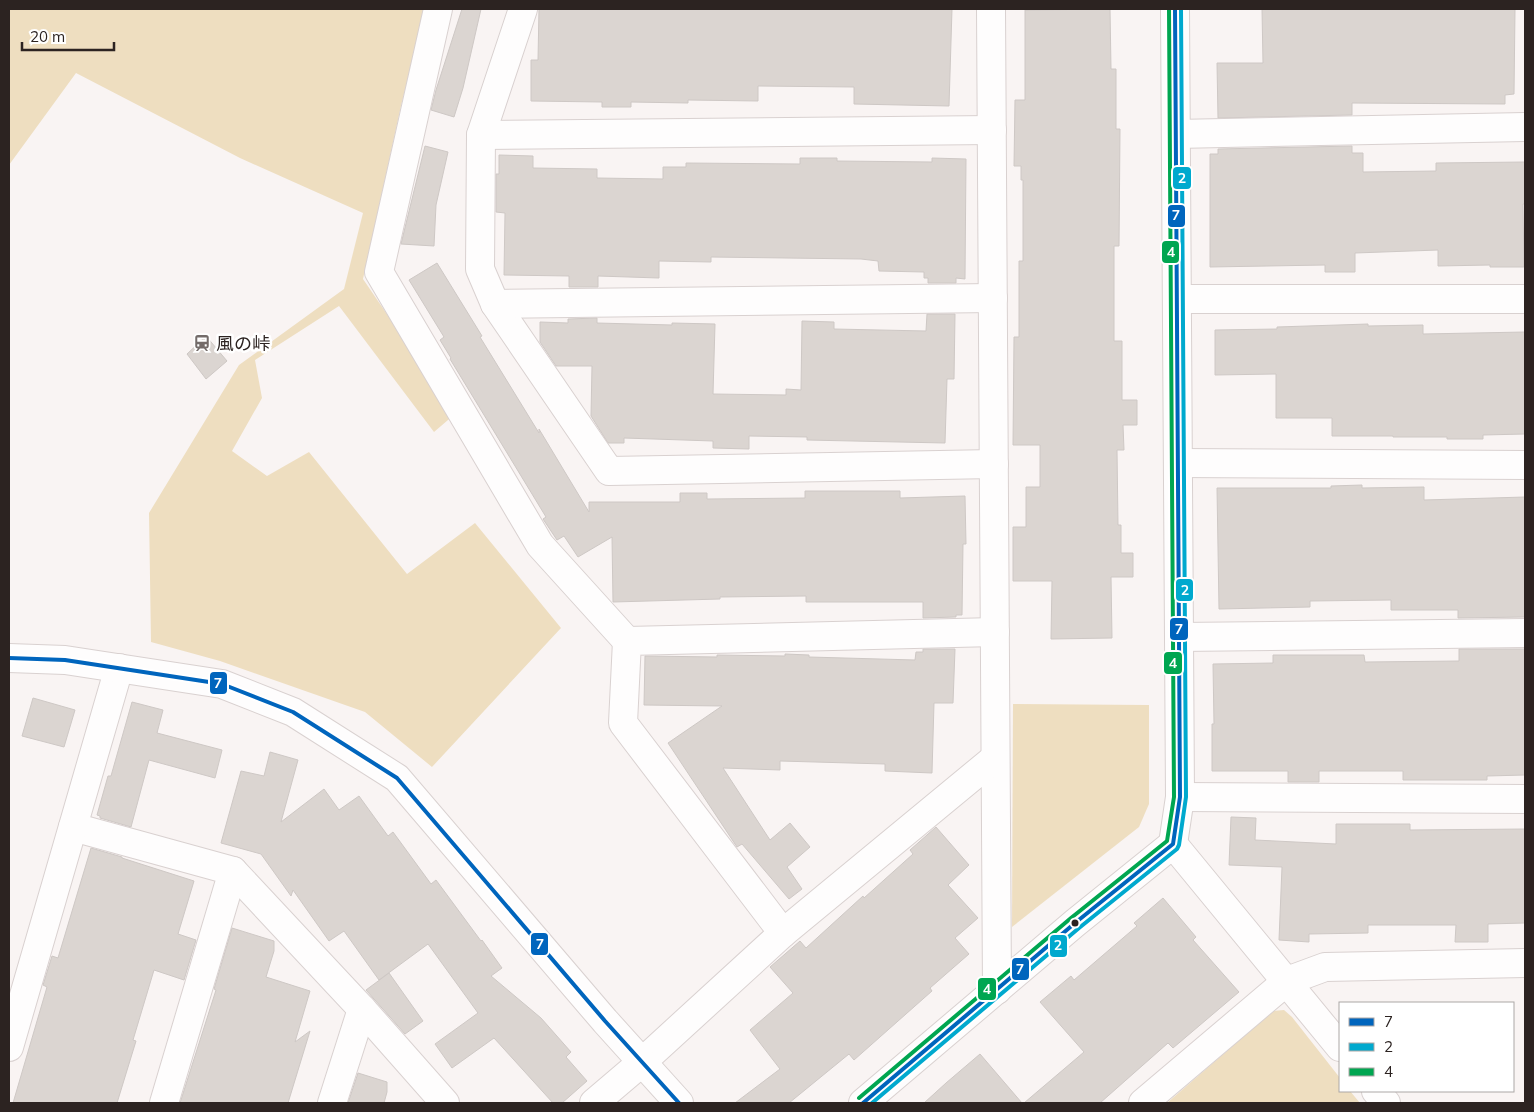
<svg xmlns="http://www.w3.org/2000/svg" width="1534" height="1112" viewBox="0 0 1534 1112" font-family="Mulish,'Noto Sans JP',sans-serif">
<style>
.green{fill:#eedec0}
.building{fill:#dbd5d1;stroke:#cec8c5}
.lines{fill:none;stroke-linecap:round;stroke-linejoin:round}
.minor-casing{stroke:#d9d1d0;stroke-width:30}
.tertiary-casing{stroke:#d9d1d0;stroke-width:30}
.trunk-casing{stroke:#d9d1d0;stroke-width:30}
.minor{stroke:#fefdfd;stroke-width:28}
.tertiary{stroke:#fefdfd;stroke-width:28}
.trunk{stroke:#fefdfd;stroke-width:28}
.bus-1-casing{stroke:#fff;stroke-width:8}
.bus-2-casing{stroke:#fff;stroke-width:8}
.bus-3-casing{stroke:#fff;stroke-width:8}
.bus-1{stroke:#0065bd;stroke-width:4}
.bus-2{stroke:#00a9ce;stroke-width:4}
.bus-3{stroke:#00a651;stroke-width:4}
.bus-dot{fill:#2c2321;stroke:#fff;stroke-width:2}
.labels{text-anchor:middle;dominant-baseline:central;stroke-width:5;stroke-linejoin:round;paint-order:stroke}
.poi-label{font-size:18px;fill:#2c2321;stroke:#fff;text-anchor:start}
.line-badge{stroke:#fff;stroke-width:2}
.badge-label{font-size:14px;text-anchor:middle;font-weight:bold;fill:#fff}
</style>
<rect width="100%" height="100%" fill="#f9f4f3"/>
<!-- green -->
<g class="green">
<polygon points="9,9 425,9 401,106 363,279 455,414 434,432 339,306 255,360 262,398 232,451 267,476 309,452 407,574 475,523 561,628 432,767 365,712 220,661 151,642 149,513 239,365 344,289 363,213 240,158 76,73 9,165"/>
<polygon points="1013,704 1149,705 1149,804 1139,827 1012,927"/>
<polygon points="1284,1010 1292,1017 1340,1078 1340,1091 1350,1091 1360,1103 1167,1103 1273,1011"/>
</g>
<!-- building -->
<g class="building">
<polygon points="462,9 481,9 463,88 454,117 431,110 436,90"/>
<polygon points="539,9 952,9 949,106 854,104 854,87 758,86 758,101 688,100 688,103 631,102 631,107 602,107 602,102 531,101 531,60 538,60"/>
<polygon points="1110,9 1111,69 1116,69 1116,129 1120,129 1119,246 1114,246 1114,341 1122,341 1122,400 1137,400 1137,425 1123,425 1124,450 1117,450 1118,525 1121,525 1121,553 1133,553 1133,577 1111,577 1112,638 1051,639 1052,581 1013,581 1013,527 1026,527 1026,487 1040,487 1040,445 1013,445 1014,337 1019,337 1019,261 1023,261 1023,180 1021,180 1021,166 1014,166 1015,100 1025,100 1025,10"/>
<polygon points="1262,9 1515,9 1514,94 1505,95 1505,104 1352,103 1352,115 1218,118 1217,63 1263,63"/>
<polygon points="425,146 448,152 436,205 434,246 401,244"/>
<polygon points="1352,146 1352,153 1363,153 1363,172 1436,171 1436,163 1525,162 1525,204 1523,204 1524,267 1490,267 1490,265 1438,266 1438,250 1355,253 1355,272 1325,272 1325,265 1210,267 1210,154 1218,154 1218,149"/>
<polygon points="499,155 533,156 533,168 597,169 597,178 663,179 663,167 686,167 686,163 800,164 800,158 837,158 837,161 932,162 932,158 966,159 965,279 956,278 956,283 928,283 928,278 924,278 924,272 879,271 878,261 861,259 711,257 711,262 659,261 659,278 598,276 598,287 569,287 569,276 504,275 505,213 496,212 496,174 499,174"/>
<polygon points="437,263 482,336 480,337 539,433 539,429 589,512 589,502 680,502 680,493 707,493 707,499 805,498 805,491 900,491 900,498 965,496 966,544 963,544 962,615 956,615 956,617 923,618 923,602 806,602 806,596 720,597 720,599 613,602 612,537 578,557 564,536 557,540 543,519 546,517 450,359 451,358 440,340 444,337 409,280"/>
<polygon points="927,314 955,314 954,379 947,379 945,443 807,440 807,437 749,436 749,449 713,448 713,441 624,438 624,443 608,443 591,416 592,366 556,366 540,342 540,322 568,323 568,319 597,318 597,323 672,325 672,323 715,324 713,394 786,395 786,389 801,390 802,321 834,322 834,329 926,331"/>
<polygon points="1368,324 1368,326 1423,325 1423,334 1525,332 1525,434 1483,435 1483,439 1447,439 1447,437 1393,437 1393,436 1332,436 1332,418 1276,418 1276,374 1215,375 1215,330 1277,329 1277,327"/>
<polygon points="206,336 227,361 206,379 187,354"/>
<polygon points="1362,485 1362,488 1424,487 1424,500 1525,497 1525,617 1458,618 1458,610 1391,610 1391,600 1310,601 1310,607 1219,609 1217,488 1331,488 1331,486"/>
<polygon points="923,649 955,649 953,703 934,703 932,773 885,771 885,764 780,761 780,770 723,768 770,840 790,823 810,847 787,867 802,889 789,899 742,844 737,847 668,743 722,706 644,705 645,656 717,657 717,655 785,656 785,654 809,655 809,657 915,660 916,652 923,652"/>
<polygon points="1459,649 1525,649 1525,775 1487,776 1487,780 1403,780 1403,771 1319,771 1319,782 1288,782 1288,771 1212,771 1212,724 1214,724 1213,664 1273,663 1273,655 1364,655 1365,662 1459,661"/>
<polygon points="33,698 75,710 64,747 22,736"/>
<polygon points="132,702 163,710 157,733 222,750 215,778 149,760 131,827 100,818 100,816 97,815 108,776 111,776"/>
<polygon points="270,752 298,760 281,822 324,789 339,810 359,796 388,836 393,832 431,884 436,880 481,941 482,940 502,968 491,976 541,1018 571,1052 566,1057 587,1081 562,1103 553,1103 494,1038 452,1068 435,1044 478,1013 428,944 379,980 344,931 329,941 293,890 291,896 261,854 221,843 241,771 264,776"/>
<polygon points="1231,817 1256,818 1255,840 1336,844 1336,824 1410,824 1410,830 1525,829 1525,923 1488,924 1488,942 1455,942 1456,925 1368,925 1368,933 1309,934 1309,942 1279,940 1282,867 1229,865"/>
<polygon points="936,827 969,865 948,885 978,918 955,938 969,954 930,988 932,991 854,1060 849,1054 789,1103 735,1103 780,1069 750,1030 793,993 770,967 800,941 806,948 863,896 864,898 913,854 910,850"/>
<polygon points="91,848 122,857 122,858 194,881 178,934 196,940 184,980 154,970 133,1040 136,1041 117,1103 13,1103 47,987 43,985 52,956 58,958"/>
<polygon points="1163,898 1196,937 1193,940 1239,992 1173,1048 1168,1043 1100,1103 1024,1103 1084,1052 1040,1002 1071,976 1074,980 1137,926 1134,923"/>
<polygon points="232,928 274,941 274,951 266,977 310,991 295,1042 310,1031 288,1103 180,1103 216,990 214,989"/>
<polygon points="389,973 423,1021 405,1034 366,990"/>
<polygon points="980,1054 1022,1103 924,1103 946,1083"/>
<polygon points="358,1073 387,1082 387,1092 384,1103 348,1103"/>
</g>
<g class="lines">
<!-- minor casing -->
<g class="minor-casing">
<g id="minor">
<polyline points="438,9 379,272 540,545 627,641"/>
<polyline points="523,9 481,135 480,269 495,304 609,471 994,464"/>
<polyline points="991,9 997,990"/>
<polyline points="1176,134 1525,127"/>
<polyline points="481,135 992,130"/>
<polyline points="1177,299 1525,299"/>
<polyline points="495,304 993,298"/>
<polyline points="1178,463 1525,465"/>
<polyline points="1179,637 1525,633"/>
<polyline points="1180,797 1525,799"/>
<polyline points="73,827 233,871 362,1009 445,1103"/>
<polyline points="1173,844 1340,1047"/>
<polyline points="783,933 623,723 627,641 995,632"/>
<polyline points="9,1047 119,668"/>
<polyline points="1376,1091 1386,1103"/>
<polyline points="164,1103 233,871"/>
<polyline points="332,1103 362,1009"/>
<polyline points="594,1103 641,1063 783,933 995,758"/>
<polyline points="1143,1103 1287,981 1325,967 1525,963"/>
</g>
</g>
<!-- tertiary casing -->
<g class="tertiary-casing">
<polyline id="tertiary" points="863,1103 1075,923 1173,844 1180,797 1175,9"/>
</g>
<!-- trunk casing -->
<g class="trunk-casing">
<polyline id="trunk" points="9,658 65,660 222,684 293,712 397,778 605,1021 679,1103"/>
</g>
<!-- minor -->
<use href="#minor" class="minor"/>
<!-- tertiary -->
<use href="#tertiary" class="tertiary"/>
<!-- trunk -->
<use href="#trunk" class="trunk"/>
<!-- bus-1 casing -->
<g class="bus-1-casing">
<g id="bus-1">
<polyline points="9,658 65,660 222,684 293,712 397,778 605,1021 679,1103"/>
<polyline points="863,1103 1075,923 1173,844 1180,797 1175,9"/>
</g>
</g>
<!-- bus-2 casing -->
<g class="bus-2-casing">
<polyline id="bus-2" points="872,1103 1079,928 1177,849 1179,845 1186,797 1181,9"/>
</g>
<!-- bus-3 casing -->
<g class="bus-3-casing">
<polyline id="bus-3" points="859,1098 1071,918 1167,841 1174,797 1169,9"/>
</g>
<!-- bus-1 -->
<use href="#bus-1" class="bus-1"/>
<!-- bus-2 -->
<use href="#bus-2" class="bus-2"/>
<!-- bus-3 -->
<use href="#bus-3" class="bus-3"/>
</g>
<!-- icons -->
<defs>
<g id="station-bare" transform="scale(1.35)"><path d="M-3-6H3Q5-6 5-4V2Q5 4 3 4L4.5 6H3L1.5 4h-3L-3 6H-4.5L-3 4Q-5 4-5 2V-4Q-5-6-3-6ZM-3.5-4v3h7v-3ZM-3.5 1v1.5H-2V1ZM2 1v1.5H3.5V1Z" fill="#746c6a" stroke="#fff" stroke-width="2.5" paint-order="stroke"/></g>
</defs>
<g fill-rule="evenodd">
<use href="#station-bare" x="202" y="343"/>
</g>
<!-- markers -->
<circle class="bus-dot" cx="1075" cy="923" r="4.5"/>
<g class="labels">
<!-- poi labels -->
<g class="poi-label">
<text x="216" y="343">風の峠</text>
</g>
</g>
<g class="line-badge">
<rect x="1172" y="166" width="20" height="24" rx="5" fill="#00a9ce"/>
<rect x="1167" y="204" width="19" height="24" rx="5" fill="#0065bd"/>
<rect x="1161" y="240" width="19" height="24" rx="5" fill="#00a651"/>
<rect x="1175" y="578" width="19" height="24" rx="5" fill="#00a9ce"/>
<rect x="1169" y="617" width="20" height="24" rx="5" fill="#0065bd"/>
<rect x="1163" y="651" width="20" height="24" rx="5" fill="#00a651"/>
<rect x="209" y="671" width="19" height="24" rx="5" fill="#0065bd"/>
<rect x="530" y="932" width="19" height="24" rx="5" fill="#0065bd"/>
<rect x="1049" y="934" width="19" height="24" rx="5" fill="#00a9ce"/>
<rect x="1011" y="957" width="19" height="24" rx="5" fill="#0065bd"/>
<rect x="977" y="977" width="20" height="24" rx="5" fill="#00a651"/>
</g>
<g class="badge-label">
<text x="1182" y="183">2</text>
<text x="1176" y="220">7</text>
<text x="1171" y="257">4</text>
<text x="1185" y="595">2</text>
<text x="1179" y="634">7</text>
<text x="1173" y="668">4</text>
<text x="218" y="688">7</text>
<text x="540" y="949">7</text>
<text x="1058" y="950">2</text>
<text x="1020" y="974">7</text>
<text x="987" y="994">4</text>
</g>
<!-- border -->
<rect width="1534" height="1112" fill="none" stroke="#2c2321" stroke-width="20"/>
<!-- legend -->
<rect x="1339" y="1002" width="175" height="90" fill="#ffffff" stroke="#aba7a6"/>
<rect x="1349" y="1018" width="25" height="8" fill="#0065bd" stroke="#aba7a6"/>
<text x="1384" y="1027" font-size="15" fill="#2c2321">7</text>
<rect x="1349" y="1043" width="25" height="8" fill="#00a9ce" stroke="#aba7a6"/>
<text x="1384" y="1052" font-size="15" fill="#2c2321">2</text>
<rect x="1349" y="1068" width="25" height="8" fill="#00a651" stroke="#aba7a6"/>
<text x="1384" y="1077" font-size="15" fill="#2c2321">4</text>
<!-- scale -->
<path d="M22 42v8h92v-8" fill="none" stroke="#2c2321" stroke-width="2.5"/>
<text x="30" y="42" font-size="15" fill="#2c2321" stroke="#ffffff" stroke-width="4" paint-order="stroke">20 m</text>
</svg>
